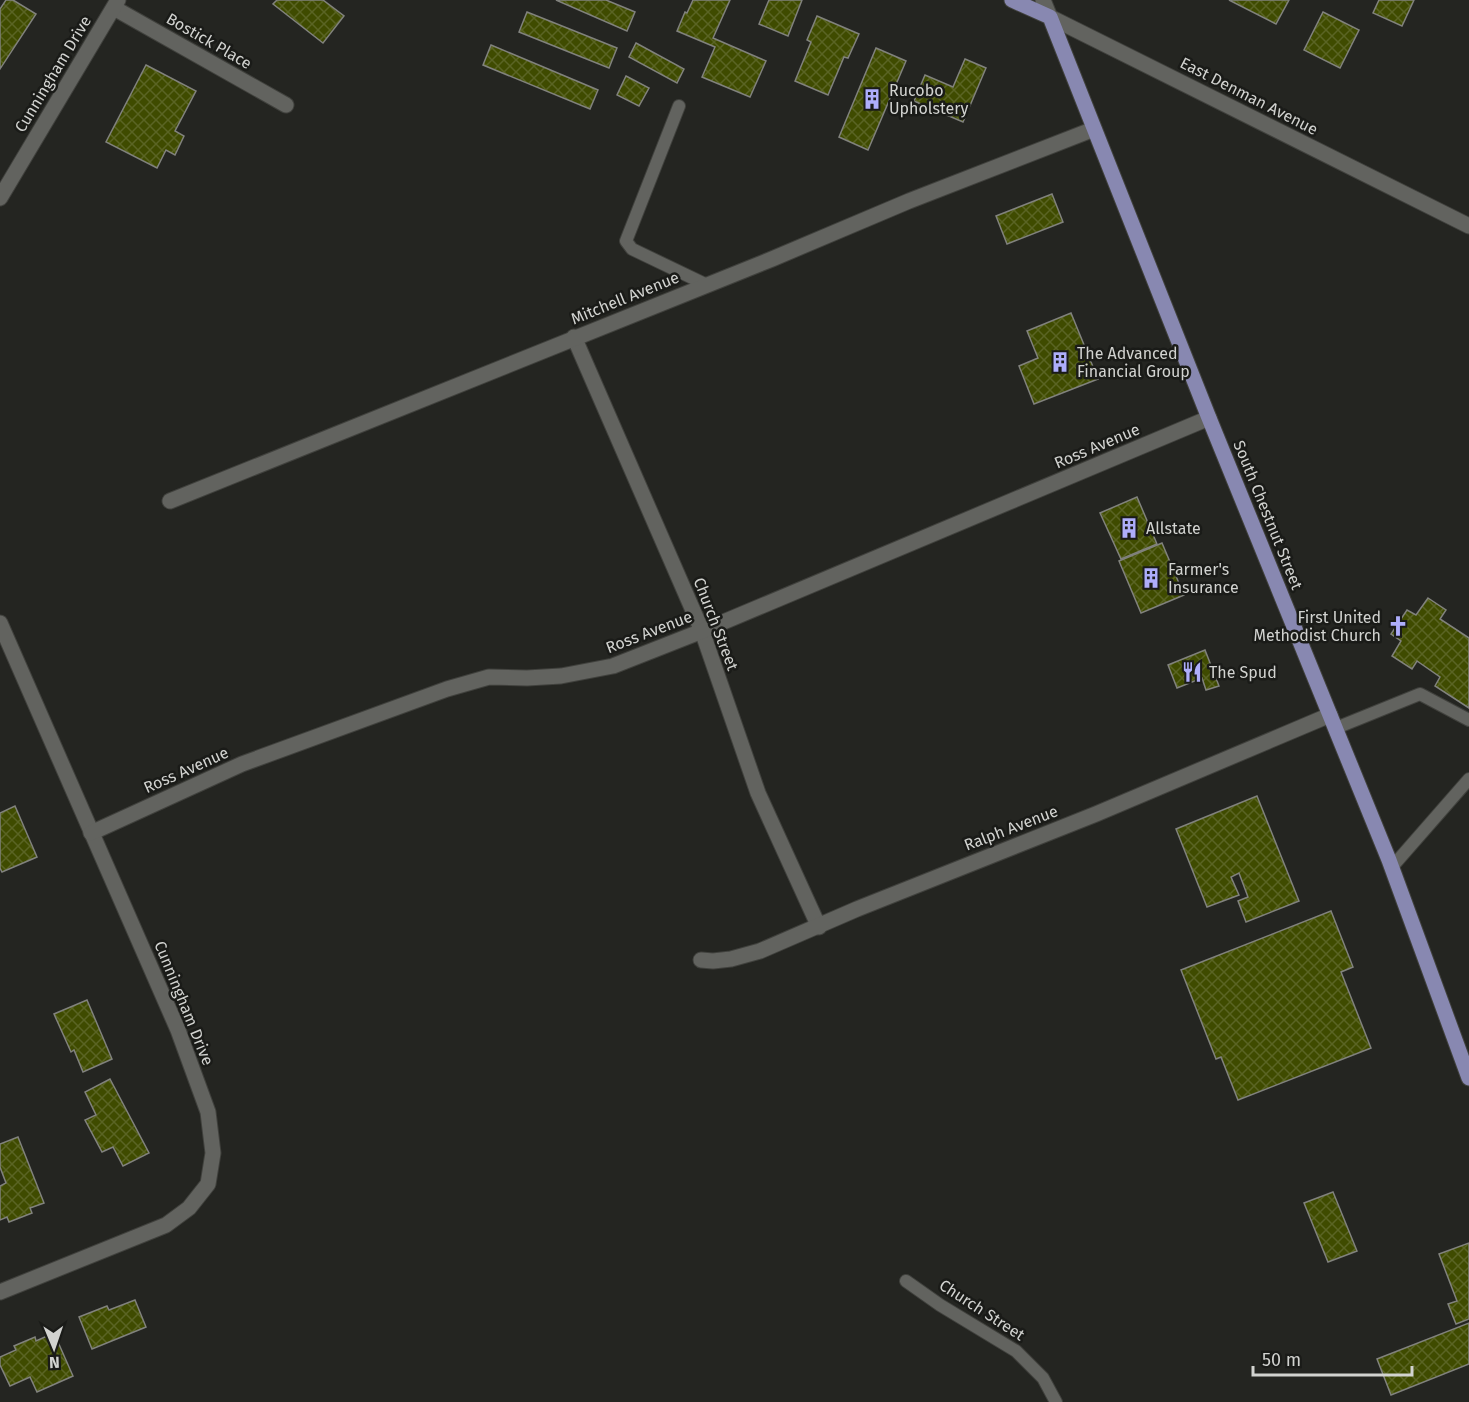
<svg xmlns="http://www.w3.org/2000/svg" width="1469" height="1402" viewBox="0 0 1469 1402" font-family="'Fira Sans',sans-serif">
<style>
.building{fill:url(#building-cross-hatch);stroke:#81827d;stroke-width:1.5}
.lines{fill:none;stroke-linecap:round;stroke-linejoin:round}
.lane-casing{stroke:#40413d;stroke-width:14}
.street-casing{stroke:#40413d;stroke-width:17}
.secondary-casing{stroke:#40413d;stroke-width:17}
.primary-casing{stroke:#40413d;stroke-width:17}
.lane{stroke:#62635f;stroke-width:12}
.street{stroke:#62635f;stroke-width:15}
.secondary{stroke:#62635f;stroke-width:15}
.primary{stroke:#8888b1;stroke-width:15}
.labels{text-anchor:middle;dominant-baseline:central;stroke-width:5;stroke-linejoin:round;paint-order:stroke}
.street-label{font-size:16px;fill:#d2d3d0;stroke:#1a1b18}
.poi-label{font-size:16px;fill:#d2d3d0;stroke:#1a1b18;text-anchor:start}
</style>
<defs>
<pattern id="building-cross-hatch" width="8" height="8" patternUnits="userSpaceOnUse" patternTransform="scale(1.5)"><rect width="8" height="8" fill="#3f4b00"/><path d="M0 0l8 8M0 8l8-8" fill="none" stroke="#5a6424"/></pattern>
</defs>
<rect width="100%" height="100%" fill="#242521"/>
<!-- building -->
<g class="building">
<polygon points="6,0 13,0 36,14 0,69 0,9"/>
<polygon points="277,0 323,0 344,16 323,43 273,4"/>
<polygon points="556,0 606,0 635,12 627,31"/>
<polygon points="693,0 730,0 713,38 766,61 750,97 702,77 715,47 677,31 685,12 687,13"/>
<polygon points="769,0 802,0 788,36 759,24"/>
<polygon points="1229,0 1289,0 1276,24"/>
<polygon points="1379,0 1414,0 1402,26 1373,13"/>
<polygon points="527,12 617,48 609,68 519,32"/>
<polygon points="1323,12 1359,30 1340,68 1304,50"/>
<polygon points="817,16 859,34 848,58 844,57 828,95 795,81 811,42 807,40"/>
<polygon points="636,43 684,69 677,83 629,57"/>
<polygon points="491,45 598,90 590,109 483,65"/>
<polygon points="876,48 906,61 868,150 839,137"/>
<polygon points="965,59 986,68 963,122 914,101 925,75 953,87"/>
<polygon points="146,65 196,91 175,131 184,136 175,155 166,150 157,168 106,142"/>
<polygon points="626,76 649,88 639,106 617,95"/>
<polygon points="1052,194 1063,222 1007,244 996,216"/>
<polygon points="1071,313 1098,379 1034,404 1019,366 1038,358 1027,331"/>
<polygon points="1137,497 1157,544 1121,559 1100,513"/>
<polygon points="1162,543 1184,595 1141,613 1119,561"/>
<polygon points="1428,598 1446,610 1440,619 1469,638 1469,708 1435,686 1440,677 1417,661 1412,669 1392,656 1401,641 1391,634 1407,610 1416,615"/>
<polygon points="1205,650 1219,686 1206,690 1202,678 1177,688 1168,665"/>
<polygon points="1257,796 1299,901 1246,922 1238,901 1248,897 1239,873 1231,877 1239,895 1207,907 1176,829"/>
<polygon points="15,806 37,857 2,872 0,868 0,813"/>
<polygon points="1331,911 1353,967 1341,972 1371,1048 1238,1100 1221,1057 1216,1059 1181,970"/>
<polygon points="87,1000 112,1059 83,1072 74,1050 71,1052 54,1014"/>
<polygon points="110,1079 149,1153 123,1166 113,1147 102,1152 85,1120 96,1115 85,1092"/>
<polygon points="18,1137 44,1203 30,1208 32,1213 9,1222 7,1217 0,1220 0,1186 6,1183 0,1167 0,1144"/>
<polygon points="1333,1192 1357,1251 1328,1262 1304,1203"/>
<polygon points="1469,1243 1469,1319 1456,1324 1448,1304 1457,1301 1439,1254"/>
<polygon points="135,1300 146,1327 92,1349 79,1317 107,1306 109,1310"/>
<polygon points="1469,1323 1469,1364 1391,1395 1377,1359"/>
<polygon points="54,1333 73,1376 37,1392 30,1377 10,1386 0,1365 0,1357 16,1350 14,1346 35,1337 36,1341"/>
</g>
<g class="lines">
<!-- lane casing -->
<g class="lane-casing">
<g id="lane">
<polyline points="679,106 626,241 632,249 707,285"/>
<polyline points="1336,728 1420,694 1469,720"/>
<polyline points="1392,867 1469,779"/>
<polyline points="906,1281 940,1305 1016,1351 1043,1378 1056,1402"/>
</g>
</g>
<!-- street casing -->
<g class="street-casing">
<g id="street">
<polyline points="114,8 286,105"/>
<polyline points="0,198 118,0"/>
<polyline points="574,337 702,631 758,793 819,927"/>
<polyline points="170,501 772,259 909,201 1094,129"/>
<polyline points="0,623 178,1030 208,1112 213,1153 208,1184 189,1208 166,1225 0,1292"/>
<polyline points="91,833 242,764 447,689 489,677 527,678 561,676 613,666 702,631 1209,418"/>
<polyline points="701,960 713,961 731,959 760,951 857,909 1096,814 1330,715"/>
</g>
</g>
<!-- secondary casing -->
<g class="secondary-casing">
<polyline id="secondary" points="1043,0 1050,17 1469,226"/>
</g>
<!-- primary casing -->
<g class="primary-casing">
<polyline id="primary" points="1012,0 1050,17 1209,418 1389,860 1469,1078"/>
</g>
<!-- lane -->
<use href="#lane" class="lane"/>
<!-- street -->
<use href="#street" class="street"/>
<!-- secondary -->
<use href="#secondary" class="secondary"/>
<!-- primary -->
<use href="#primary" class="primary"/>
</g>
<!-- icons -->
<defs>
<g id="building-bare" transform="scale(1.62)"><path d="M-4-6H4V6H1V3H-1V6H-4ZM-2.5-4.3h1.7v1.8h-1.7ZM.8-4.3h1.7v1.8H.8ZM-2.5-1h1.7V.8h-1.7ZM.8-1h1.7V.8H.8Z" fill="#aeaefb" stroke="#1a1b18" stroke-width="2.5" paint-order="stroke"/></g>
<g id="church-bare" transform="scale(1.62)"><path d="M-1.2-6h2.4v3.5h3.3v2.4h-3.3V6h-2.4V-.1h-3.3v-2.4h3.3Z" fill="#aeaefb" stroke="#1a1b18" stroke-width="2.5" paint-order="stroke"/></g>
<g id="restaurant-bare" transform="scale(1.62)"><path d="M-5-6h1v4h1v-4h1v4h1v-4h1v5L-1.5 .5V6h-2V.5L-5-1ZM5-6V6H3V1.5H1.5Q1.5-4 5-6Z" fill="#aeaefb" stroke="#1a1b18" stroke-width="2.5" paint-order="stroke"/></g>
</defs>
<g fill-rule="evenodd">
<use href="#building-bare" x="872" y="99"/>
<use href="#building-bare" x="1060" y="362"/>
<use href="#building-bare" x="1129" y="528"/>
<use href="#building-bare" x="1151" y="578"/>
<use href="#church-bare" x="1398" y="626"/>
<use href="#restaurant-bare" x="1192" y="672"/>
</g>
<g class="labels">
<!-- street labels -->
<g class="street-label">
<text transform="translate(209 41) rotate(30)">Bostick Place</text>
<text transform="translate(53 74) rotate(-59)">Cunningham Drive</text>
<text transform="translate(1249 96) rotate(27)">East Denman Avenue</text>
<text transform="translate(625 298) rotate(-22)">Mitchell Avenue</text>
<text transform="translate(1097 446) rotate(-23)">Ross Avenue</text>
<text transform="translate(1268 515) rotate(68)">South Chestnut Street</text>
<text transform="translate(716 624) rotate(69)">Church Street</text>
<text transform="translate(649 632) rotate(-21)">Ross Avenue</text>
<text transform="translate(186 770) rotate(-24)">Ross Avenue</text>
<text transform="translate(1011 828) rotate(-21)">Ralph Avenue</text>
<text transform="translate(184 1003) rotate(68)">Cunningham Drive</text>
<text transform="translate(982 1310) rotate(33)">Church Street</text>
</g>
<!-- poi labels -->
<g class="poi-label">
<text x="889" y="90">Rucobo<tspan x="889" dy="18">Upholstery</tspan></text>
<text x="1077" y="353">The Advanced<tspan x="1077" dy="18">Financial Group</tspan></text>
<text x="1146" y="528">Allstate</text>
<text x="1168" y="569">Farmer's<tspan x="1168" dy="18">Insurance</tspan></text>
<text x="1381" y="617" text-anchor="end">First United<tspan x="1381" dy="18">Methodist Church</tspan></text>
<text x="1209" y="672">The Spud</text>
</g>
</g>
<!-- north arrow -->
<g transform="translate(54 1348) rotate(178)" stroke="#1a1b18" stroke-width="4.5" paint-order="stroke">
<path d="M0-4.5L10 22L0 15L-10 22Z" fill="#d2d3d0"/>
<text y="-9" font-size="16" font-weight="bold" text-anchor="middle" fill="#d2d3d0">N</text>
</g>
<!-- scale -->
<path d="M1253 1366v9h159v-9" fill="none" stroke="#d2d3d0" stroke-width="3"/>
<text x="1262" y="1366" font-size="18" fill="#d2d3d0" stroke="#1a1b18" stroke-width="4.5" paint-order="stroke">50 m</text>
</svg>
